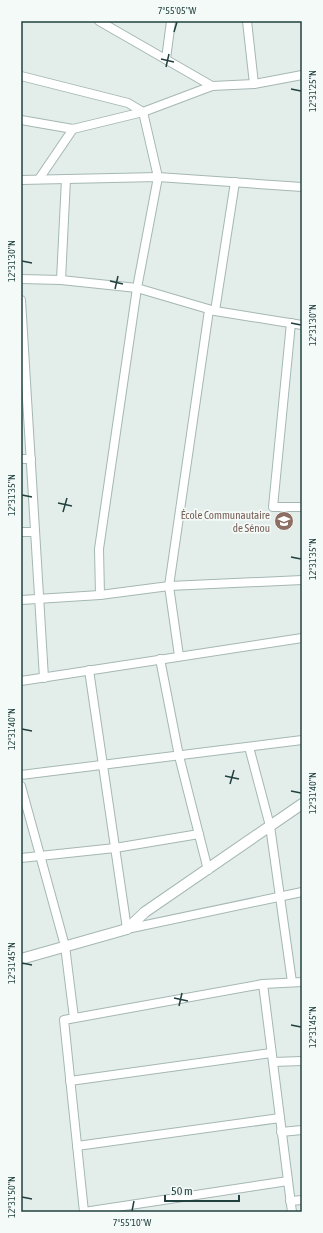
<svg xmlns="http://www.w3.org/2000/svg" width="323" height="1233" viewBox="0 0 323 1233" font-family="'Asap Condensed',sans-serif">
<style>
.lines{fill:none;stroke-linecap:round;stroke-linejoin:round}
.minor-casing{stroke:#a5b7b4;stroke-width:10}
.tertiary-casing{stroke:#a5b7b4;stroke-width:12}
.minor{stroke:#fff;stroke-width:8}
.tertiary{stroke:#fff;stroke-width:10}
.ticks{fill:none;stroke:#21413e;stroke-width:1.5}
.labels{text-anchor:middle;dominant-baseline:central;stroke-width:3.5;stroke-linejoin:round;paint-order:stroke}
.education-label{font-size:11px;fill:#785e54;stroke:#f4faf8;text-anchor:end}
.neatline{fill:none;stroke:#21413e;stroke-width:1.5}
.ticks-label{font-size:10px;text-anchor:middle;fill:#21413e}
</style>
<rect width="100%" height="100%" fill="#e3eeeb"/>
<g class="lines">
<!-- minor casing -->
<g class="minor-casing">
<g id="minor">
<polyline points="99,21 212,86"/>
<polyline points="247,21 254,84"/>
<polyline points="166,59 171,21"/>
<polyline points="21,76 128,103 143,112 158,177 137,288 99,549 100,595"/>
<polyline points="21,120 73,129 143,112 212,86 254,84 302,75"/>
<polyline points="39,179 73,129"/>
<polyline points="21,180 158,177 302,187"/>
<polyline points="21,279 61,280 137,288 215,311 302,325"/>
<polyline points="61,280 66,179"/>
<polyline points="21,300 44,678"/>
<polyline points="215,311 235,182"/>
<polyline points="291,323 273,507 302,507"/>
<polyline points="21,459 31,459"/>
<polyline points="21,532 35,532"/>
<polyline points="21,600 100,595 169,586 302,580"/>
<polyline points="179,656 169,586 209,310"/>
<polyline points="160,659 179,756 208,870"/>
<polyline points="89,670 127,929 302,892"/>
<polyline points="21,681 302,638"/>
<polyline points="249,747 270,826 292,982"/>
<polyline points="21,775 302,740"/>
<polyline points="21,786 65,946 74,1018"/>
<polyline points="21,858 115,848 199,834"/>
<polyline points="263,984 292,1212"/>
<polyline points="273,1062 302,1061"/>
<polyline points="70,1081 271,1053"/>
<polyline points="281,1132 302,1130"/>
<polyline points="77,1146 280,1118"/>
<polyline points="290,1201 302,1200"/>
<polyline points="84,1212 64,1020 263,984 302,982"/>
<polyline points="84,1212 288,1181"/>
</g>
</g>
<!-- tertiary casing -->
<g class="tertiary-casing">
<polyline id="tertiary" points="21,959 127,929 145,912 302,804"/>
</g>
<!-- minor -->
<use href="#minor" class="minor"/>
<!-- tertiary -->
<use href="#tertiary" class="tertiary"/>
</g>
<!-- ticks -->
<path class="ticks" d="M174,32L177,22M161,59L174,62M166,67L169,54M291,89L301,91M22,261L32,263M110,281L123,284M115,289L118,276M291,323L301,325M22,495L32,497M58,503L72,506M63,512L67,498M291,557L301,559M22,729L32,731M225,776L239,779M230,784L234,770M291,791L301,793M22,963L32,965M174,998L188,1001M179,1006L182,993M291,1025L301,1027M22,1197L32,1199M132,1211L134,1201"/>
<!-- icons -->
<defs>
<g id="school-disc" transform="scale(1)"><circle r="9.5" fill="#8d6e63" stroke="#f4faf8"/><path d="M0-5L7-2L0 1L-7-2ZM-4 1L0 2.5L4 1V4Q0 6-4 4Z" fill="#fff"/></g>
</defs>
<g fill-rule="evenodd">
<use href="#school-disc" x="284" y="521"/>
</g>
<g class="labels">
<!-- education labels -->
<g class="education-label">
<text x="270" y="515">École Communautaire<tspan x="270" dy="13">de Sénou</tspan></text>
</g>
</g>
<!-- border -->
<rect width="323" height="1233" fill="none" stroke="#f4faf8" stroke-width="44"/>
<!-- scale -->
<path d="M165 1195v6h74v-6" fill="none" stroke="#21413e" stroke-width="2"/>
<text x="171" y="1195" font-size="12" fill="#21413e" stroke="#f4faf8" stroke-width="3" paint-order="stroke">50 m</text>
<rect x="22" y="22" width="279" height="1189" class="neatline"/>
<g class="ticks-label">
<text x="177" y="14">7°55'05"W</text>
<text transform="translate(312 91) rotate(-90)" y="4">12°31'25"N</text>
<text transform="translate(11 261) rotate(-90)" y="4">12°31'30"N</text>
<text transform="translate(312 325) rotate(-90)" y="4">12°31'30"N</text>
<text transform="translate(11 495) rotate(-90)" y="4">12°31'35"N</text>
<text transform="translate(312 559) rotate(-90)" y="4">12°31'35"N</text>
<text transform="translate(11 729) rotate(-90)" y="4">12°31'40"N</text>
<text transform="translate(312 793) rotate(-90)" y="4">12°31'40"N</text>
<text transform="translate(11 963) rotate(-90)" y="4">12°31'45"N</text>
<text transform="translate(312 1027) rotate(-90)" y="4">12°31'45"N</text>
<text transform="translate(11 1197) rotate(-90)" y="4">12°31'50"N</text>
<text x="132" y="1226">7°55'10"W</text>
</g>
</svg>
